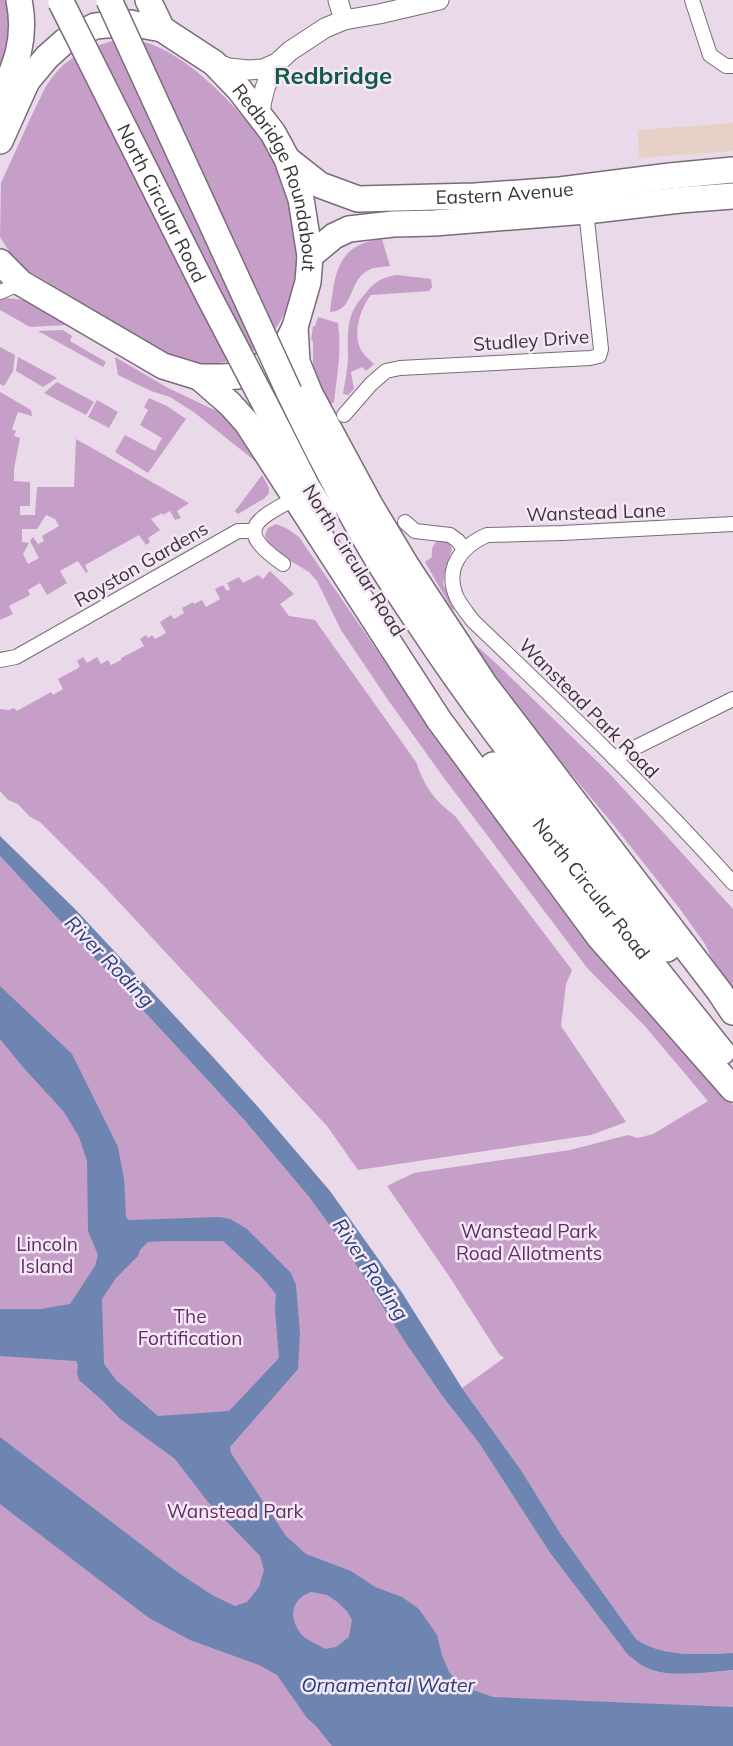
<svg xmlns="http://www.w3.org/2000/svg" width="733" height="1746" viewBox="0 0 733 1746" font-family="Mulish,sans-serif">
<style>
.commercial{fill:#e7d0c5}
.green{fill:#c69fc8;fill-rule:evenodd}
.water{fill:#6e85b2;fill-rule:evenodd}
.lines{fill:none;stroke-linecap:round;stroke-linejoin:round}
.street-casing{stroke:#796b7a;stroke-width:16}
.secondary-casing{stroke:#796b7a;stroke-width:21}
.highway-casing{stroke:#796b7a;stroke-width:28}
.street{stroke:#fff;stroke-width:14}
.secondary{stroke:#fff;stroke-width:19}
.highway{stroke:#fff;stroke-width:25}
.highway-bridge-casing{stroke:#796b7a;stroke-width:28;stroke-linecap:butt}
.highway-bridge{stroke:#fff;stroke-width:25}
.labels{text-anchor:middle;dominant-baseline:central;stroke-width:5;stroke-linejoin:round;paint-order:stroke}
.street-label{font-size:19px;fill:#3b353b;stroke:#f6e7f7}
.park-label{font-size:19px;fill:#5f2e63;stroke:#f6e7f7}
.water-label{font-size:20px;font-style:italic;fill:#26407a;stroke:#f6e7f7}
.district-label{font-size:24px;font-weight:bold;fill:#105b45;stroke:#f6e7f7}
</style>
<rect width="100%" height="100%" fill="#e9d9e9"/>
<!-- commercial -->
<polygon class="commercial" points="733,123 733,151 639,158 638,130"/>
<!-- green -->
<g class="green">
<path d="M0,0H5C12,23 10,44 0,66Z"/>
<path d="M115,40C126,40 137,40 148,43C200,60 275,142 289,194C303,248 302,324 247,354C231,362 213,366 195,363C168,359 144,340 121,327C90,308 59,289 27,270L14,259L0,237L1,183L31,117L46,86L54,75L63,65L74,57L90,48Z"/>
<path d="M382,239L390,266C384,267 376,267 371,269C347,278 356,311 330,312C335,275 336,244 382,239Z"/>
<path d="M397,275L431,279L432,287L429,291L371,295C361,307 354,330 359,345C360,352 369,359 374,364L366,371L362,367L351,372L354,389L348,395L343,394C345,381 348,369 348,355C348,329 346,314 365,294C374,282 382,277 397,275Z"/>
<polygon points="6,298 25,300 63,322 65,325 30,327 0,310 0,300"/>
<path d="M318,317L338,323C342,349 337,376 334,402L328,406L313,369V341L311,340L313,326H315Z"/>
<polygon points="63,330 72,336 70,341 106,362 103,367 38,331"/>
<polygon points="0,347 15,355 13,371 4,386 0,384"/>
<polygon points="18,357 57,378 43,387 16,371"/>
<polygon points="115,357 168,388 221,413 233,422 260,465 195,413 170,397 151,391 118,375"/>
<polygon points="57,382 94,402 86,415 44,393"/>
<path d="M0,392L31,410L32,416L18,412L12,429L16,431L14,436L20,438L14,469V481L30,482V506H20V515H35L37,487H74L76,439L189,503L177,511L181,518L175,520L170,511L163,515L162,513L151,519L160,530L148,538L150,542L146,545L139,535L85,565L88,572L86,573L78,561L60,571L67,583L47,595L40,583L28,590L30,595L9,606L13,614L0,620ZM46,515L55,519L59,526L42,536L44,541L38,544L33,537L30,541L39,558L28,564L23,554L29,543L22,542V529H37Z"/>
<polygon points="149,398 167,406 186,419 148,473 115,452 125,435 155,451 162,438 140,425 148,410 144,407"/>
<polygon points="97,400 118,412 109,428 88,417"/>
<polygon points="262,475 269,488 269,493 265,498 238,514 235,511"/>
<path d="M276,524L288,529L299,537L420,713L690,1056L733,1105V1653C701,1654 663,1658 636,1639L560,1533L521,1470L462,1388L504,1358L499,1354L449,1276L387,1186L414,1173L570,1150L628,1135L638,1138L653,1134L708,1101L644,1025L588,969L444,778L386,697L341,630L317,581L309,572L274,551L268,544L265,535L268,528Z"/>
<path d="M441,539L447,540L452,549L445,571L443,584L455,610L452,609L425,562L432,557C431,548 433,543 441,539Z"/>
<path d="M270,571L294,594L280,604L289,616L315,620L416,762C425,787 433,799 455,816L572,970L566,984L561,1026L626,1122L591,1135L358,1170L327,1126L104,886L40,822L29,816L18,804L8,800L0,791V709L9,710L14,708L17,711L51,692L53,695L63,689L58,679L80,667L77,661L83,657L87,663L97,657L101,664L108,660L111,665L121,660V658L144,646L140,639L146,635L148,638L152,635L155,639L166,633L160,622L171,615L174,619L184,613L182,608L193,602L194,604L202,600L206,607L220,599L215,589L223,585L227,591L230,589L227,583L239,577L243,583L258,575L263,579Z"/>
<polygon points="461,632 499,666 609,773 733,909 733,990 715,966 705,944 680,909 612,823 507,697"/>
<path d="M0,856L202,1074L246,1122L309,1197L341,1241L405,1342L443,1397L479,1443L550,1553L628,1655C636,1661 644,1667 655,1671C675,1677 711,1672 733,1670V1746H0Z"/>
</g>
<!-- water -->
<g class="water">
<path d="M0,836L75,909L212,1056L258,1107L330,1191L401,1291L462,1388L521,1470L560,1533L636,1639C663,1658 701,1654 733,1653V1670C711,1672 675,1677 655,1671C644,1668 636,1661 628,1655L550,1553L479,1443L443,1397L405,1342L341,1241L309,1197L246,1122L202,1074L0,856Z"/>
<path d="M0,986L72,1054L118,1147L124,1179L126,1216L128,1220L219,1217L230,1219L247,1229L291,1273L296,1285L300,1334L298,1369L230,1447L231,1453L286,1536L306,1554L351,1571L375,1587L402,1597L419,1609L437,1635L442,1655L449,1672L462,1686L493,1697L733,1707V1746H332L316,1726L307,1718L277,1675L259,1665L190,1640L149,1618L0,1504V1437L176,1571L212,1595L235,1606L247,1602L259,1587L264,1570L260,1556L208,1502L175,1459L119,1418L103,1401L79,1380L77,1373L78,1365L76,1361L0,1356V1309H41L70,1304L95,1266L98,1255L88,1231L87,1161L79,1137L64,1112L22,1066L0,1039ZM168,1241H223L260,1275L276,1294L275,1310L279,1358L229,1411L158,1416L116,1380L104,1364L102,1299L116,1278L138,1256L140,1250L148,1242ZM311,1592L327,1595L336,1601L347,1611L352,1620L349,1637L336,1647L325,1649C318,1644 306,1640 301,1634C288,1617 291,1599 311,1592Z"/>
</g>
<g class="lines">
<!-- street casing -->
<g class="street-casing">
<g id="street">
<polyline points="692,0 710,55 726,66 733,66"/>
<polyline points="0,292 21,283"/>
<polyline points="344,415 371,384 386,371 400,368 590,358 599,356 601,349 586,211 583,205"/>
<polyline points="405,522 415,531 450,535 458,541 464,549"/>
<path d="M733,524L562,533L487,535C460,547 444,569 457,598C461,606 468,614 473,621C562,706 651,791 733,883"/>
<path d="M283,564C236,531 252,521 294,499"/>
<polyline points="0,660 16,657 238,531 254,531"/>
<polyline points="614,758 733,699"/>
</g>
</g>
<!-- secondary casing -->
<g class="secondary-casing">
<g id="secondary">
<polyline points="338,0 344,20"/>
<polyline points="214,63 229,68 248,70 263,69 277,63 290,51 325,28 344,20 379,14 439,0"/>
<path d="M260,116C261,96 266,80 277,63"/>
</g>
</g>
<!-- highway casing -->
<g class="highway-casing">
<g id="highway">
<polyline points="148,0 162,29"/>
<path d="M0,100C16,65 27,39 19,0"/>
<path id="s1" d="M0,141L27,81L47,57L65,41L95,26L130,23L162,29L214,63L239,89L273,133L287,159L301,199L310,256L308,282L295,327L284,349L256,370L238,376L223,377H199L163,366L21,283L0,262"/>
<path id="s2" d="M287,159L320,185L358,199L475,196L560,190L670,176L733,170"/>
<polyline points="310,256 334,236 349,229 393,224 434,223 586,211 680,200 733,196"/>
<polyline points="295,327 297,362 310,394 370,505 406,565 485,685 719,991 733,1012"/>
<polyline points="199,377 230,404 247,423 439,720 600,938 733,1089"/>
<path d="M289,392C317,450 346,507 379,562C398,593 419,623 439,653C510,756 587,853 667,949"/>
<polyline points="265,404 307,487 324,514"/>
<path id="s3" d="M493,765L722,1052"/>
</g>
</g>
<!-- street -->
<use href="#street" class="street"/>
<!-- secondary -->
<use href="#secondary" class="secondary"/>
<!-- highway -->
<use href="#highway" class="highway"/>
<!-- highway-bridge casing -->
<g class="highway-bridge-casing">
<g id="highway-bridge">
<polyline points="109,0 289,392"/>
<path id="s4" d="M61,2L207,293L265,404"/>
</g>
</g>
<!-- highway-bridge -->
<use href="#highway-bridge" class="highway-bridge"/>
</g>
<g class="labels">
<!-- street labels -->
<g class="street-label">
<text stroke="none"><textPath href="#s1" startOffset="419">Redbridge Roundabout</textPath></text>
<text stroke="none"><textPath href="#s2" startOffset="229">Eastern Avenue</textPath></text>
<text stroke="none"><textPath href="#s4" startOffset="225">North Circular Road</textPath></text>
<text transform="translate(531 340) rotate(-4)">Studley Drive</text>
<text transform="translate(596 512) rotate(-2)">Wanstead Lane</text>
<text transform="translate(354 560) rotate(58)">North Circular Road</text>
<text transform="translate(141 564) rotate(-30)">Royston Gardens</text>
<text transform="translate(589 708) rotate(45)">Wanstead Park Road</text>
<text stroke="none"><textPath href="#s3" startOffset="158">North Circular Road</textPath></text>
</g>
<!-- park labels -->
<g class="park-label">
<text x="529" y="1231">Wanstead Park<tspan x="529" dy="22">Road Allotments</tspan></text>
<text x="47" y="1244">Lincoln<tspan x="47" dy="22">Island</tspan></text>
<text x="190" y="1316">The<tspan x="190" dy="22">Fortification</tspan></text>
<text x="235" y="1511">Wanstead Park</text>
</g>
<!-- water labels -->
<g class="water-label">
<text transform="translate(110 961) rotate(46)">River Roding</text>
<text transform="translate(371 1269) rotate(56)">River Roding</text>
<text x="388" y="1684">Ornamental Water</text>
</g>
<!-- district labels -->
<g class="district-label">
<text x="333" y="75">Redbridge</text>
</g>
</g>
</svg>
